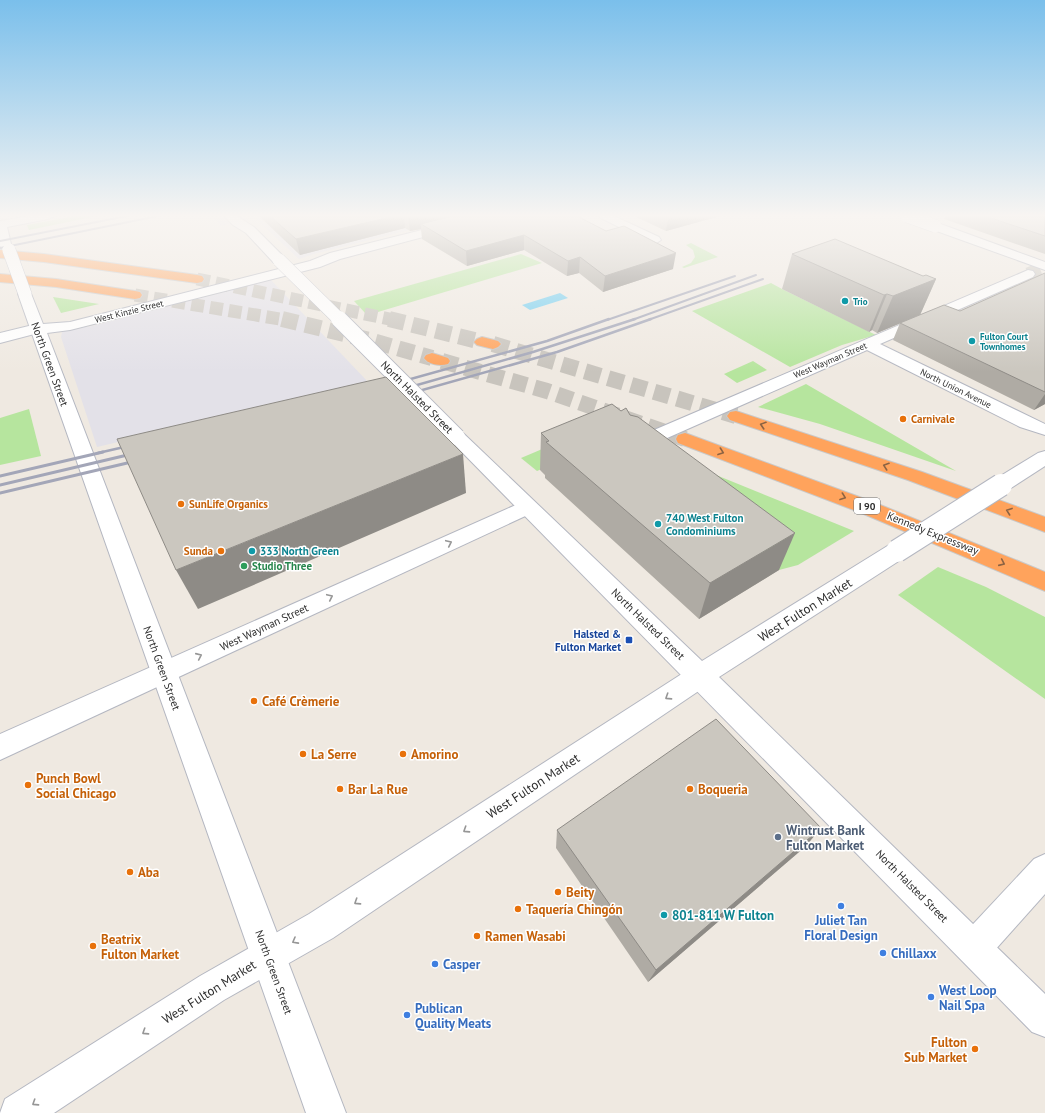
<svg xmlns="http://www.w3.org/2000/svg" width="1045" height="1113" viewBox="0 0 1045 1113" font-family="'PT Sans',sans-serif">
<style>
.industrial{fill:#e3e1e8}
.green{fill:#b6e59e}
.water{fill:#75cff0}
.lines{fill:none;stroke-linecap:round;stroke-linejoin:round}
.minor-tunnel{stroke:#c8c4bd;stroke-width:13;stroke-dasharray:13 6;stroke-linecap:butt}
.motorway-tunnel-far1{stroke:#c8c4bd;stroke-width:13;stroke-dasharray:13 6;stroke-linecap:butt}
.motorway-tunnel{stroke:#c8c4bd;stroke-width:16;stroke-dasharray:16 8;stroke-linecap:butt}
.minor-casing{stroke:#b4b7c1;stroke-width:2}
.tertiary-casing{stroke:#b4b7c1;stroke-width:2}
.secondary-casing{stroke:#b4b7c1;stroke-width:2}
.motorway-casing{stroke:#c9c9c9;stroke-width:2}
.minor{fill:#fff;fill-rule:evenodd}
.tertiary{fill:#fff;fill-rule:evenodd}
.secondary{fill:#fff;fill-rule:evenodd}
.motorway{fill:#ffa35c;fill-rule:evenodd}
.rail-far2{stroke:#a3a6b8;stroke-width:2}
.rail-far1{stroke:#a3a6b8;stroke-width:2.5}
.rail{stroke:#a3a6b8;stroke-width:3}
.tertiary-bridge-casing{stroke:#b4b7c1;stroke-width:14;stroke-linecap:butt}
.secondary-bridge-far2-casing{stroke:#b4b7c1;stroke-width:14;stroke-linecap:butt}
.secondary-bridge-far1-casing{stroke:#b4b7c1;stroke-width:18;stroke-linecap:butt}
.secondary-bridge-casing{stroke:#b4b7c1;stroke-width:24;stroke-linecap:butt}
.tertiary-bridge{stroke:#fff;stroke-width:13}
.secondary-bridge-far2{stroke:#fff;stroke-width:13}
.secondary-bridge-far1{stroke:#fff;stroke-width:16}
.secondary-bridge{stroke:#fff;stroke-width:22}
.wall{fill:#afaba4}
.shaded-wall{fill:#8e8b86}
.building{fill:#cbc7bf;stroke:#8e8b86}
.oneway{stroke:#8c6343}
.oneway2{stroke:#969696}
.culture-dot{fill:#0f9aa8;stroke:#fff;stroke-width:1.5}
.food-dot{fill:#e8710a;stroke:#fff;stroke-width:1.5}
.leisure-dot{fill:#2e9e5b;stroke:#fff;stroke-width:1.5}
.transit-dot{fill:#1a4fb4;stroke:#fff;stroke-width:1.5}
.service-dot{fill:#5c6f8a;stroke:#fff;stroke-width:1.5}
.shop-dot{fill:#3f7fe0;stroke:#fff;stroke-width:1.5}
.labels{text-anchor:middle;dominant-baseline:central;stroke-width:3;stroke-linejoin:round;paint-order:stroke}
.far-culture-label{font-size:9px;font-weight:bold;fill:#0d838f;stroke:#fff;text-anchor:start}
.far-street-label{font-size:9px;fill:#2e2e2e;stroke:#fff}
.shield{fill:#fff;stroke:#6d6d6d;stroke-width:1}
.shield-label{font-size:10px;font-weight:bold;fill:#2e2e2e}
.street-label{font-size:11px;fill:#2e2e2e;stroke:#fff}
.food-label{font-size:11px;font-weight:bold;fill:#c56008;stroke:#fff;text-anchor:start}
.culture-label{font-size:11px;font-weight:bold;fill:#0d838f;stroke:#fff;text-anchor:start}
.leisure-label{font-size:11px;font-weight:bold;fill:#27864d;stroke:#fff;text-anchor:start}
.transit-label{font-size:11px;font-weight:bold;fill:#164399;stroke:#fff;text-anchor:end}
.near-street-label{font-size:13px;fill:#2e2e2e;stroke:#fff}
.near-food-label{font-size:13px;font-weight:bold;fill:#c56008;stroke:#fff;text-anchor:start}
.near-service-label{font-size:13px;font-weight:bold;fill:#4e5e75;stroke:#fff;text-anchor:start}
.near-culture-label{font-size:13px;font-weight:bold;fill:#0d838f;stroke:#fff;text-anchor:start}
.near-shop-label{font-size:13px;font-weight:bold;fill:#366cbe;stroke:#fff;text-anchor:start}
</style>
<rect width="100%" height="100%" fill="#efe9e1"/>
<!-- industrial -->
<g class="industrial">
<polygon points="212,216 465,216 314,254 299,259 255,218 221,226"/>
<polygon points="271,280 369,383 97,447 61,337 62,332 78,326 88,327"/>
</g>
<!-- green -->
<g class="green">
<polygon points="75,216 97,216 29,230 27,225"/>
<polygon points="691,243 718,257 684,268 682,267 691,263 695,257 693,250 686,245"/>
<polygon points="521,254 542,263 378,312 366,314 354,301"/>
<polygon points="771,283 782,289 876,335 842,345 790,367 692,311"/>
<polygon points="53,297 99,304 61,313"/>
<polygon points="753,361 767,370 737,383 724,374"/>
<polygon points="806,384 956,471 820,424 758,407"/>
<polygon points="29,409 41,456 0,465 0,418"/>
<polygon points="585,431 608,440 537,471 521,458"/>
<polygon points="657,451 854,531 798,565 779,570 639,458"/>
<polygon points="938,567 986,587 1045,617 1045,699 898,595"/>
</g>
<!-- water -->
<polygon class="water" points="560,293 568,298 530,310 522,305"/>
<g class="lines">
<!-- minor-tunnel -->
<polyline class="minor-tunnel" points="1028,274 1045,267"/>
<!-- motorway-tunnel-far1 -->
<g class="motorway-tunnel-far1">
<polyline points="197,279 394,320"/>
<polyline points="135,295 286,320"/>
</g>
<!-- motorway-tunnel -->
<g class="motorway-tunnel">
<polyline points="282,319 369,340 432,358"/>
<polyline points="389,319 482,342"/>
<polyline points="493,344 736,416"/>
<polyline points="442,361 547,391 685,439"/>
</g>
<!-- minor casing -->
<g class="minor-casing">
<g id="minor">
<polygon points="599,216 614,216 659,237 661,240 655,244 651,243 601,218"/>
<polygon points="1028,270 1033,271 1035,274 1033,277 880,344 1045,424 1045,435 1020,427 867,350 640,450 633,452 626,450 624,446 626,442"/>
<polygon points="37,324 42,326 45,329 42,332 0,343 0,333"/>
<polygon points="527,500 534,502 537,507 534,512 0,760 0,734"/>
<polygon points="700,665 709,668 713,676 709,684 333,938 224,1000 54,1113 0,1113 5,1099 200,976 309,914 691,668"/>
<polygon points="1045,854 1045,894 986,960 974,965 962,960 957,948 962,936 1034,859"/>
</g>
</g>
<!-- tertiary casing -->
<g class="tertiary-casing">
<g id="tertiary">
<polygon points="30,216 54,216 48,219 7,227 11,244 15,250 13,253 5,253 0,246 0,221"/>
<polygon points="478,216 497,216 495,218 340,259 320,267 70,330 47,333 346,1113 306,1113 18,294 20,291 30,291 43,324 70,322 310,261 330,253"/>
</g>
</g>
<!-- secondary casing -->
<g class="secondary-casing">
<g id="secondary">
<polygon points="224,216 237,216 254,227 284,257 285,260 284,263 274,263 246,233 233,225"/>
<polygon points="935,222 1045,262 1045,270 931,229 929,226 931,223"/>
<polygon points="457,431 463,433 702,661 889,545 897,543 905,545 908,551 905,557 719,677 1045,994 1045,1037 1032,1032 451,441 448,437 451,433"/>
<polygon points="1045,451 1045,466 1008,490 1001,492 994,490 991,485 994,480 1038,453"/>
</g>
</g>
<!-- motorway casing -->
<g class="motorway-casing">
<g id="motorway">
<polygon points="0,250 44,254 197,275 202,276 204,279 202,282 197,283 44,262 0,258"/>
<polygon points="0,274 56,279 135,291 140,292 142,295 140,298 135,299 56,287 0,282"/>
<polygon points="482,337 498,341 501,344 498,347 493,349 477,345 474,342 477,339"/>
<path d="M432,353L448,358L450,361L448,364C440,366 429,365 424,358L426,355Z"/>
<polygon points="736,411 922,472 1045,517 1045,532 908,480 730,420 727,416 730,412"/>
<polygon points="685,433 873,502 1045,572 1045,591 859,512 678,443 676,439 678,435"/>
</g>
</g>
<!-- minor -->
<use href="#minor" class="minor"/>
<!-- tertiary -->
<use href="#tertiary" class="tertiary"/>
<!-- secondary -->
<use href="#secondary" class="secondary"/>
<!-- motorway -->
<use href="#motorway" class="motorway"/>
<!-- rail-far2 -->
<g class="rail-far2">
<polyline points="0,241 127,216"/>
<polyline points="0,248 158,216"/>
<polyline points="607,320 735,276"/>
<polyline points="632,320 756,275"/>
<polyline points="648,320 763,279"/>
</g>
<!-- rail-far1 -->
<g class="rail-far1">
<polyline points="382,387 547,341 609,319"/>
<polyline points="389,393 533,352 635,319"/>
<polyline points="394,398 557,352 651,319"/>
<polyline points="98,453 133,445"/>
</g>
<!-- rail -->
<g class="rail">
<polyline points="0,476 103,452"/>
<polyline points="0,485 136,453"/>
<polyline points="0,493 140,460"/>
</g>
<!-- tertiary-bridge casing -->
<g class="tertiary-bridge-casing">
<polyline id="tertiary-bridge" points="9,250 25,294"/>
</g>
<!-- secondary-bridge-far2 casing -->
<g class="secondary-bridge-far2-casing">
<g id="secondary-bridge-far2">
<polyline points="907,216 935,226"/>
<polyline points="279,260 340,320"/>
</g>
</g>
<!-- secondary-bridge-far1 casing -->
<g class="secondary-bridge-far1-casing">
<polyline id="secondary-bridge-far1" points="339,319 457,437"/>
</g>
<!-- secondary-bridge casing -->
<g class="secondary-bridge-casing">
<polyline id="secondary-bridge" points="897,551 1001,485"/>
</g>
<!-- tertiary-bridge -->
<use href="#tertiary-bridge" class="tertiary-bridge"/>
<!-- secondary-bridge-far2 -->
<use href="#secondary-bridge-far2" class="secondary-bridge-far2"/>
<!-- secondary-bridge-far1 -->
<use href="#secondary-bridge-far1" class="secondary-bridge-far1"/>
<!-- secondary-bridge -->
<use href="#secondary-bridge" class="secondary-bridge"/>
</g>
<!-- wall -->
<g class="wall">
<polygon points="259,216 577,216 673,269 603,292 579,273 567,276 524,250 467,266 422,239 421,229 410,231 405,228 300,255"/>
<polygon points="634,216 720,216 666,231"/>
<polygon points="945,216 1045,216 1045,254 944,219"/>
<polygon points="792,254 923,276 936,279 920,315 877,333 872,330 869,332 782,289"/>
<polygon points="1045,273 1045,404 1034,410 893,340 900,323 960,311"/>
<polygon points="621,411 630,415 779,570 699,619 545,478 545,475 540,470 541,433"/>
<polygon points="557,830 806,846 648,982 556,848"/>
</g>
<!-- shaded-wall -->
<g class="shaded-wall">
<polygon points="395,216 404,216 405,228 300,255 296,239"/>
<polygon points="412,216 472,216 421,224 421,229 410,231 408,217"/>
<polygon points="671,216 720,216 666,231 668,217"/>
<polygon points="524,235 524,250 467,266 466,251"/>
<polygon points="676,253 673,269 603,292 605,276"/>
<polygon points="580,257 579,273 567,276 568,261"/>
<polygon points="936,279 920,315 877,333 893,296"/>
<polygon points="887,294 872,330 869,332 884,295"/>
<polygon points="1045,394 1045,404 1034,410"/>
<polygon points="463,454 466,493 198,609 176,570"/>
<polygon points="795,533 779,570 699,619 710,583"/>
<polygon points="821,828 806,846 648,982 656,970"/>
</g>
<!-- building -->
<g class="building">
<polygon points="270,216 395,216 296,239"/>
<polygon points="452,216 577,216 606,231 624,226 676,253 605,276 580,257 568,261 524,235 466,251 421,224"/>
<polygon points="985,216 1045,216 1045,236"/>
<polygon points="835,239 923,276 926,275 936,279 893,296 887,294 884,295 792,254"/>
<polygon points="1045,273 1045,392 900,323 944,305 960,311"/>
<polygon points="386,377 463,454 176,570 117,439"/>
<polygon points="612,404 621,411 626,408 630,415 638,417 795,533 710,583 546,442 549,441 541,433"/>
<polygon points="716,719 821,828 656,970 557,830"/>
</g>
<!-- one-way arrows -->
<defs><path id="oneway-chevron" d="M-2-3.5L2.5 0L-2 3.5" fill="none" stroke-width="1.6" stroke-linecap="round" stroke-linejoin="round"/></defs>
<g class="oneway">
<use href="#oneway-chevron" transform="translate(763 425) rotate(-162)"/>
<use href="#oneway-chevron" transform="translate(721 452) rotate(20)"/>
<use href="#oneway-chevron" transform="translate(886 466) rotate(-161)"/>
<use href="#oneway-chevron" transform="translate(843 497) rotate(20)"/>
<use href="#oneway-chevron" transform="translate(1009 511) rotate(-160)"/>
<use href="#oneway-chevron" transform="translate(1002 563) rotate(24)"/>
</g>
<g class="oneway2">
<use href="#oneway-chevron" transform="translate(449 543) rotate(-25)"/>
<use href="#oneway-chevron" transform="translate(330 597) rotate(-25)"/>
<use href="#oneway-chevron" transform="translate(199 656) rotate(-24)"/>
<use href="#oneway-chevron" transform="translate(668 697) rotate(147)"/>
<use href="#oneway-chevron" transform="translate(466 830) rotate(147)"/>
<use href="#oneway-chevron" transform="translate(357 902) rotate(147)"/>
<use href="#oneway-chevron" transform="translate(295 941) rotate(151)"/>
<use href="#oneway-chevron" transform="translate(145 1032) rotate(147)"/>
<use href="#oneway-chevron" transform="translate(35 1103) rotate(147)"/>
</g>
<!-- sky -->
<linearGradient id="sky" x2="0" y2="1"><stop stop-color="#7abfeb"/><stop offset="0.58" stop-color="#f8f5f2"/><stop offset="1" stop-color="#f8f5f2" stop-opacity="0"/></linearGradient>
<rect width="1045" height="372" fill="url(#sky)"/>
<!-- markers -->
<g class="culture-dot">
<circle cx="845" cy="301" r="4"/>
<circle cx="972" cy="341" r="4"/>
<circle cx="658" cy="524" r="4"/>
<circle cx="252" cy="551" r="4"/>
<circle cx="664" cy="915" r="4"/>
</g>
<g class="food-dot">
<circle cx="903" cy="419" r="4"/>
<circle cx="181" cy="504" r="4"/>
<circle cx="221" cy="551" r="4"/>
<circle cx="254" cy="701" r="4"/>
<circle cx="303" cy="754" r="4"/>
<circle cx="403" cy="754" r="4"/>
<circle cx="28" cy="785" r="4"/>
<circle cx="340" cy="789" r="4"/>
<circle cx="690" cy="789" r="4"/>
<circle cx="130" cy="872" r="4"/>
<circle cx="558" cy="892" r="4"/>
<circle cx="518" cy="909" r="4"/>
<circle cx="477" cy="936" r="4"/>
<circle cx="93" cy="946" r="4"/>
<circle cx="975" cy="1049" r="4"/>
</g>
<circle class="leisure-dot" cx="244" cy="566" r="4"/>
<rect class="transit-dot" x="625" y="636" width="8" height="8" rx="2"/>
<circle class="service-dot" cx="778" cy="837" r="4"/>
<g class="shop-dot">
<circle cx="841" cy="906" r="4"/>
<circle cx="883" cy="953" r="4"/>
<circle cx="435" cy="964" r="4"/>
<circle cx="931" cy="997" r="4"/>
<circle cx="407" cy="1015" r="4"/>
</g>
<g class="labels">
<!-- far-culture labels -->
<g class="far-culture-label">
<text x="853" y="301">Trio</text>
<text x="980" y="336">Fulton Court<tspan x="980" dy="10">Townhomes</tspan></text>
</g>
<!-- far-street labels -->
<g class="far-street-label">
<text transform="translate(129 311) rotate(-14)">West Kinzie Street</text>
<text transform="translate(830 360) rotate(-23)">West Wayman Street</text>
<text transform="translate(956 388) rotate(26)">North Union Avenue</text>
</g>
<!-- shield labels -->
<rect class="shield" x="854" y="498" width="26" height="16" rx="3"/>
<g class="shield-label">
<text x="867" y="506">I 90</text>
</g>
<!-- street labels -->
<g class="street-label">
<text transform="translate(50 364) rotate(70)">North Green Street</text>
<text transform="translate(417 397) rotate(45)">North Halsted Street</text>
<text transform="translate(933 533) rotate(22)">Kennedy Expressway</text>
<text transform="translate(648 624) rotate(44)">North Halsted Street</text>
<text transform="translate(264 627) rotate(-25)">West Wayman Street</text>
<text transform="translate(162 668) rotate(70)">North Green Street</text>
<text transform="translate(912 886) rotate(45)">North Halsted Street</text>
<text transform="translate(274 972) rotate(70)">North Green Street</text>
</g>
<!-- food labels -->
<g class="food-label">
<text x="911" y="419">Carnivale</text>
<text x="189" y="504">SunLife Organics</text>
<text x="213" y="551" text-anchor="end">Sunda</text>
</g>
<!-- culture labels -->
<g class="culture-label">
<text x="666" y="518">740 West Fulton<tspan x="666" dy="13">Condominiums</tspan></text>
<text x="260" y="551">333 North Green</text>
</g>
<!-- leisure labels -->
<g class="leisure-label">
<text x="252" y="566">Studio Three</text>
</g>
<!-- transit labels -->
<g class="transit-label">
<text x="621" y="634">Halsted &amp;<tspan x="621" dy="13">Fulton Market</tspan></text>
</g>
<!-- near-street labels -->
<g class="near-street-label">
<text transform="translate(805 610) rotate(-32)">West Fulton Market</text>
<text transform="translate(533 786) rotate(-33)">West Fulton Market</text>
<text transform="translate(209 992) rotate(-32)">West Fulton Market</text>
</g>
<!-- near-food labels -->
<g class="near-food-label">
<text x="262" y="701">Café Crèmerie</text>
<text x="311" y="754">La Serre</text>
<text x="411" y="754">Amorino</text>
<text x="36" y="778">Punch Bowl<tspan x="36" dy="15">Social Chicago</tspan></text>
<text x="348" y="789">Bar La Rue</text>
<text x="698" y="789">Boqueria</text>
<text x="138" y="872">Aba</text>
<text x="566" y="892">Beity</text>
<text x="526" y="909">Taquería Chingón</text>
<text x="485" y="936">Ramen Wasabi</text>
<text x="101" y="939">Beatrix<tspan x="101" dy="15">Fulton Market</tspan></text>
<text x="967" y="1042" text-anchor="end">Fulton<tspan x="967" dy="15">Sub Market</tspan></text>
</g>
<!-- near-service labels -->
<g class="near-service-label">
<text x="786" y="830">Wintrust Bank<tspan x="786" dy="15">Fulton Market</tspan></text>
</g>
<!-- near-culture labels -->
<g class="near-culture-label">
<text x="672" y="915">801-811 W Fulton</text>
</g>
<!-- near-shop labels -->
<g class="near-shop-label">
<text x="841" y="920" text-anchor="middle">Juliet Tan<tspan x="841" dy="15">Floral Design</tspan></text>
<text x="891" y="953">Chillaxx</text>
<text x="443" y="964">Casper</text>
<text x="939" y="990">West Loop<tspan x="939" dy="15">Nail Spa</tspan></text>
<text x="415" y="1008">Publican<tspan x="415" dy="15">Quality Meats</tspan></text>
</g>
</g>
</svg>
